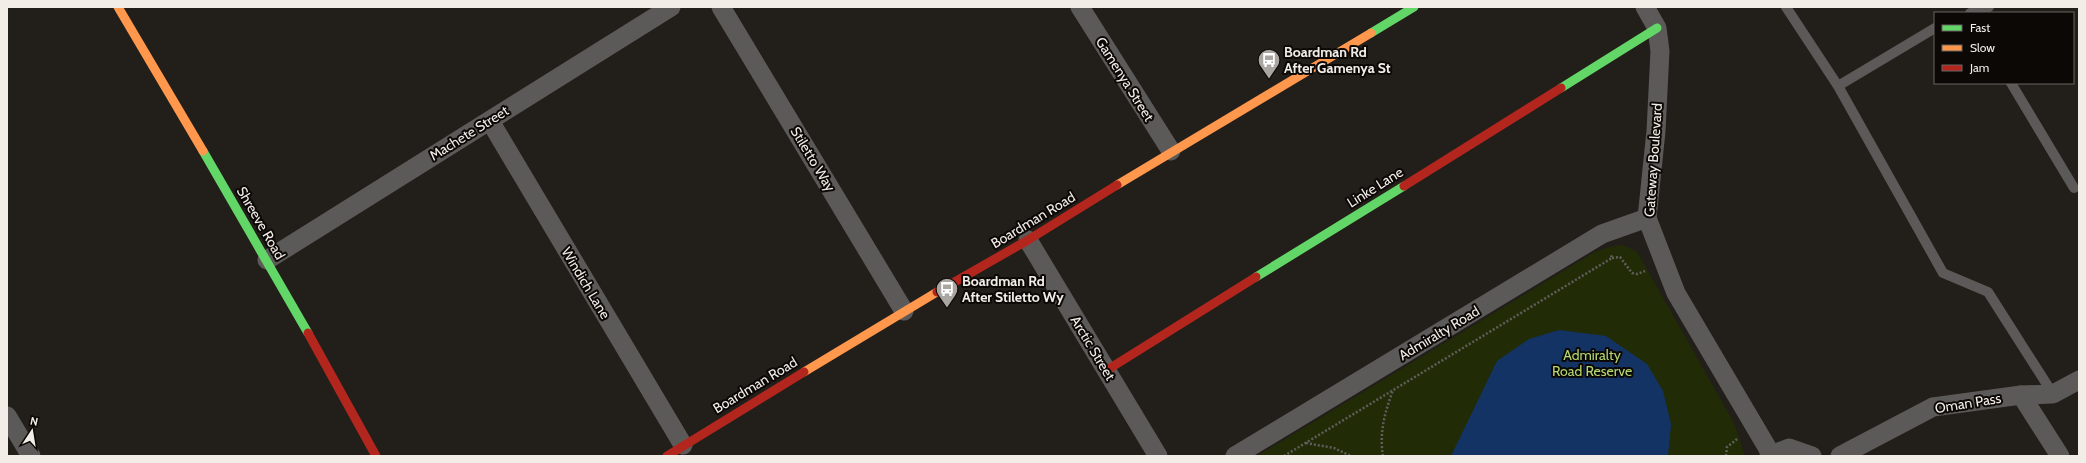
<svg xmlns="http://www.w3.org/2000/svg" width="2086" height="463" viewBox="0 0 2086 463" font-family="Cabin,sans-serif">
<style>
.green{fill:#212c07}
.water{fill:#133365}
.lines{fill:none;stroke-linecap:round;stroke-linejoin:round}
.path{stroke:#605e5c;stroke-width:2.5;stroke-dasharray:2 2;stroke-linecap:butt}
.lane{stroke:#5c5a59;stroke-width:10}
.street{stroke:#5c5a59;stroke-width:19}
.fast{stroke:#63d668;stroke-width:9}
.slow{stroke:#ff974d;stroke-width:9}
.jam{stroke:#b3261e;stroke-width:9}
.labels{text-anchor:middle;dominant-baseline:central;stroke-width:4;stroke-linejoin:round;paint-order:stroke}
.poi-label{font-size:14px;font-weight:bold;fill:#f3ede8;stroke:#0c0806;text-anchor:start}
.street-label{font-size:14px;fill:#f3ede8;stroke:#0c0806}
.park-label{font-size:14px;fill:#b3d773;stroke:#0c0806}
</style>
<rect width="100%" height="100%" fill="#221e1a"/>
<!-- green -->
<polygon class="green" points="1623,245 1637,252 1734,423 1745,456 1257,456 1595,252 1610,247"/>
<!-- water -->
<polygon class="water" points="1559,330 1606,336 1647,364 1663,391 1671,424 1668,456 1451,456 1497,361 1529,339"/>
<g class="lines">
<!-- path -->
<g class="path">
<polyline points="1612,258 1620,257 1632,273 1637,274 1645,271"/>
<polyline points="1306,443 1334,448 1351,456"/>
<polyline points="1284,456 1612,258 1611,255"/>
<path d="M1383,456C1379,432 1385,412 1393,390"/>
<polyline points="1726,456 1727,447 1737,439"/>
</g>
<!-- lane -->
<g class="lane">
<polyline points="1786,7 1838,86 1943,273 1988,292 2053,394"/>
<polyline points="1970,13 1989,7"/>
<polyline points="2011,83 2074,188"/>
<polyline points="1838,86 1935,28"/>
</g>
<!-- street -->
<g class="street">
<polyline points="721,7 904,311"/>
<polyline points="1080,7 1171,151"/>
<polyline points="1645,7 1657,28 1660,51 1656,131 1647,218 1676,293 1771,454"/>
<polyline points="490,121 683,445"/>
<polyline points="1028,240 1158,456"/>
<polyline points="267,260 671,7"/>
<polyline points="2021,395 2060,456"/>
<polyline points="7,416 31,456"/>
<polyline points="1235,456 1602,234 1647,218"/>
<polyline points="1769,456 1789,448 1812,456"/>
<polyline points="1840,456 1933,407 2021,395 2053,394 2079,380"/>
</g>
<!-- fast -->
<g class="fast">
<polyline points="1371,33 1414,7"/>
<polyline points="1561,88 1657,28"/>
<polyline points="203,151 308,333"/>
<polyline points="1256,277 1404,186"/>
</g>
<!-- slow -->
<g class="slow">
<polyline points="118,7 203,151"/>
<polyline points="1117,185 1371,33"/>
<polyline points="804,372 937,292"/>
</g>
<!-- jam -->
<g class="jam">
<polyline points="1404,186 1561,88"/>
<polyline points="937,292 1028,240 1117,185"/>
<polyline points="308,333 376,456"/>
<polyline points="1107,370 1256,277"/>
<polyline points="667,456 804,372"/>
</g>
</g>
<!-- icons -->
<defs>
<g id="bus-pin" transform="scale(1.15)"><path d="M0 17L-7.5 6A9.5 9.5 0 1 1 7.5 6Z" fill="#aaa5a0" stroke="#0c0806"/><path d="M-5-6H5V4H4V6H2V4H-2V6H-4V4H-5ZM-3.5-4V0h7V-4ZM-3.5 1.2v1.5H-2V1.2ZM2 1.2v1.5H3.5V1.2Z" fill="#fff"/></g>
</defs>
<g fill-rule="evenodd">
<use href="#bus-pin" x="1269" y="60"/>
<use href="#bus-pin" x="947" y="289"/>
</g>
<g class="labels">
<!-- poi labels -->
<g class="poi-label">
<text x="1284" y="52">Boardman Rd<tspan x="1284" dy="16">After Gamenya St</tspan></text>
<text x="962" y="281">Boardman Rd<tspan x="962" dy="16">After Stiletto Wy</tspan></text>
</g>
<!-- street labels -->
<g class="street-label">
<text transform="translate(1125 79) rotate(58)">Gamenya Street</text>
<text transform="translate(469 133) rotate(-32)">Machete Street</text>
<text transform="translate(813 159) rotate(59)">Stiletto Way</text>
<text transform="translate(1653 160) rotate(-86)">Gateway Boulevard</text>
<text transform="translate(1375 187) rotate(-32)">Linke Lane</text>
<text transform="translate(1033 220) rotate(-31)">Boardman Road</text>
<text transform="translate(261 223) rotate(60)">Shreeve Road</text>
<text transform="translate(586 283) rotate(59)">Windich Lane</text>
<text transform="translate(1439 333) rotate(-31)">Admiralty Road</text>
<text transform="translate(1093 348) rotate(59)">Arctic Street</text>
<text transform="translate(755 385) rotate(-31)">Boardman Road</text>
<text transform="translate(1968 403) rotate(-9)">Oman Pass</text>
</g>
<!-- park labels -->
<g class="park-label">
<text x="1592" y="355">Admiralty<tspan x="1592" dy="16">Road Reserve</tspan></text>
</g>
</g>
<!-- border -->
<rect width="2086" height="463" fill="none" stroke="#f3ede8" stroke-width="16"/>
<!-- legend -->
<rect x="1934" y="12" width="140" height="72" fill="#0c0806" stroke="#686460"/>
<rect x="1942" y="25" width="20" height="6" fill="#63d668" stroke="#686460"/>
<text x="1970" y="32" font-size="12" fill="#f3ede8">Fast</text>
<rect x="1942" y="45" width="20" height="6" fill="#ff974d" stroke="#686460"/>
<text x="1970" y="52" font-size="12" fill="#f3ede8">Slow</text>
<rect x="1942" y="65" width="20" height="6" fill="#b3261e" stroke="#686460"/>
<text x="1970" y="72" font-size="12" fill="#f3ede8">Jam</text>
<!-- north arrow -->
<g transform="translate(32 431) rotate(12)" stroke="#0c0806" stroke-width="3" paint-order="stroke">
<path d="M0-3L7 15L0 10L-7 15Z" fill="#f3ede8"/>
<text y="-6" font-size="11" font-weight="bold" text-anchor="middle" fill="#f3ede8">N</text>
</g>
</svg>
